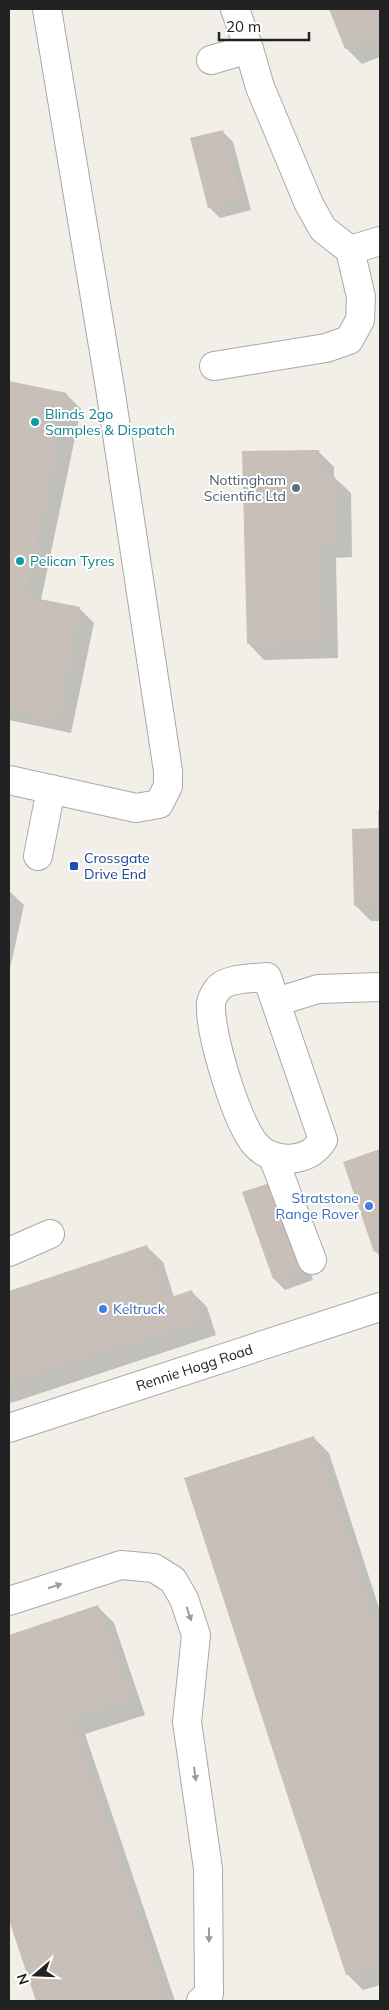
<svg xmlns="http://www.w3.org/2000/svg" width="389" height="2010" viewBox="0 0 389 2010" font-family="Mulish,sans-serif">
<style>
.shadow{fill:#0003}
.building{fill:#c7bfb8}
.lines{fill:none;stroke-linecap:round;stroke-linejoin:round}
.minor-casing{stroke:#a9a9a9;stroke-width:30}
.minor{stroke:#fff;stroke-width:28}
.oneway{fill:#9c9c9c}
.culture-dot{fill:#0f9aa8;stroke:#fff;stroke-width:2}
.service-dot{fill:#5c6f8a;stroke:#fff;stroke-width:2}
.transit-dot{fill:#1a4fb4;stroke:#fff;stroke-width:2}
.shop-dot{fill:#3f7fe0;stroke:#fff;stroke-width:2}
.labels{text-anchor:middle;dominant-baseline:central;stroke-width:4;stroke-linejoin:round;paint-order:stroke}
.culture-label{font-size:14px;fill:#0d838f;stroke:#fff;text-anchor:start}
.service-label{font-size:14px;fill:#4e5e75;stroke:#fff;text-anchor:end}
.transit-label{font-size:14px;fill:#164399;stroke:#fff;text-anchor:start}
.shop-label{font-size:14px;fill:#366cbe;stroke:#fff;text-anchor:end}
.street-label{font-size:14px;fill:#222;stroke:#fff}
</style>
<rect width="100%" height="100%" fill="#f2efe9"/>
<!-- shadow -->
<g class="shadow">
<polygon points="331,9 380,9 380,57 362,64 346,48"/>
<polygon points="222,131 233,142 251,210 220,218 209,207"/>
<polygon points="9,382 67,395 81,409 41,600 80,609 94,623 71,733 9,720"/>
<polygon points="318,451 334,467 334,477 351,493 352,557 336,558 338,658 264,660 248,643"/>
<polygon points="379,812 380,921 371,921 355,905 379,829"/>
<polygon points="9,891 24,905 9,973"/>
<polygon points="380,1151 380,1256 375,1251 344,1163"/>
<polygon points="284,1194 313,1280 285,1290 274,1279"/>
<polygon points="146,1246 163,1262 174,1297 191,1291 207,1307 216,1335 11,1403 9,1401 9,1292"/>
<polygon points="313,1437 329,1453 380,1611 380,1985 363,1990 347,1974"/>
<polygon points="98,1607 114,1623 145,1715 85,1734 175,2001 37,2001 9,1916 9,1636"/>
</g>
<!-- building -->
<g class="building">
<polygon points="329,9 380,9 380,35 345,49"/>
<polygon points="223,130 241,199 208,208 190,138"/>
<polygon points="9,381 67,393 25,596 80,607 57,720 9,710"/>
<polygon points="319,450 319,476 335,476 336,507 336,542 320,542 322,642 247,644 242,451"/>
<polygon points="378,810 380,810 380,905 354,906 352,829 378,828"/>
<polygon points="380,1149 380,1250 374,1252 343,1162"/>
<polygon points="273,1182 303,1269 273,1279 242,1192"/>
<polygon points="147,1245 165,1299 192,1290 201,1319 9,1382 9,1291"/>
<polygon points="314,1436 380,1642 380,1964 346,1975 184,1478"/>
<polygon points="98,1605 129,1699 70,1718 164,1997 152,2001 36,2001 9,1920 9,1635"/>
</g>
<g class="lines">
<!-- minor casing -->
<g class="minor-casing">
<g id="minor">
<polyline points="235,9 249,49 260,87 309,204 323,229 350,250 380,241"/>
<polyline points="211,60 249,49"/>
<polyline points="214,366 326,348 349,340 360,320 361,297 350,250"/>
<polyline points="9,780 136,808 159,804 168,786 168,771 110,388 47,9"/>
<polyline points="38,856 51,789"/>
<path d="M267,977L323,1140C316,1151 308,1156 296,1158C281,1161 264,1155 255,1144C236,1121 209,1032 211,1003C211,999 215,993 217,990C225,978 254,978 267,977Z"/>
<polyline points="276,1002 318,989 380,987"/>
<polyline points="273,1157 312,1260"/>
<polyline points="9,1252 50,1234"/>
<path id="s1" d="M9,1428L380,1307"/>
<polyline points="9,1601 121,1565 154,1568 173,1580 184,1599 196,1635 187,1722 208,1869 209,1994 201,2001"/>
</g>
</g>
<!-- minor -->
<use href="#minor" class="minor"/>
</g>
<!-- one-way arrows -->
<defs><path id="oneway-solid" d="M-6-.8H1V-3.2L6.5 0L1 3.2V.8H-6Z" transform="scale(1.25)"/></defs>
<g class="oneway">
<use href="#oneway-solid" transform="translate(55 1586) rotate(-18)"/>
<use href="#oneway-solid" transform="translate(189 1614) rotate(72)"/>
<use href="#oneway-solid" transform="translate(195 1774) rotate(82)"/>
<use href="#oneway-solid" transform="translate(209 1935) rotate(90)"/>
</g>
<!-- markers -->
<g class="culture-dot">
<circle cx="35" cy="422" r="5"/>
<circle cx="20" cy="561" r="5"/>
</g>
<circle class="service-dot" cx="296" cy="488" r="5"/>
<rect class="transit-dot" x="69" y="861" width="10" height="10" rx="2.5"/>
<g class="shop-dot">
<circle cx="369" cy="1206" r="5"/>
<circle cx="103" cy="1309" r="5"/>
</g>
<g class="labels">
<!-- culture labels -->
<g class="culture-label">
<text x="45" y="414">Blinds 2go<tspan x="45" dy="16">Samples &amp; Dispatch</tspan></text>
<text x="30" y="561">Pelican Tyres</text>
</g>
<!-- service labels -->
<g class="service-label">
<text x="286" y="480">Nottingham<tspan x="286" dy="16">Scientific Ltd</tspan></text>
</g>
<!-- transit labels -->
<g class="transit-label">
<text x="84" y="858">Crossgate<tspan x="84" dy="16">Drive End</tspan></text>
</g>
<!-- shop labels -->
<g class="shop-label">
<text x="359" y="1198">Stratstone<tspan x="359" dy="16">Range Rover</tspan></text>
<text x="113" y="1309" text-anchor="start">Keltruck</text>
</g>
<!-- street labels -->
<g class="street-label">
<text stroke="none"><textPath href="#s1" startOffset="195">Rennie Hogg Road</textPath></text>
</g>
</g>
<!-- border -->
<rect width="389" height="2010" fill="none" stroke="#222222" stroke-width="20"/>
<!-- north arrow -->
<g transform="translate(35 1975) rotate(251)" stroke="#ffffff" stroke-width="4" paint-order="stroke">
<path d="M0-4L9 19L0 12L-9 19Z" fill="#222222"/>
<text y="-8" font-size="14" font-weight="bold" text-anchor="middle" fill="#222222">N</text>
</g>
<!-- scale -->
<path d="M219 32v8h90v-8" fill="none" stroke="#222222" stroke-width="2.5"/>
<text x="226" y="32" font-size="15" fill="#222222" stroke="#ffffff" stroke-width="4" paint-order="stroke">20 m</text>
</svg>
